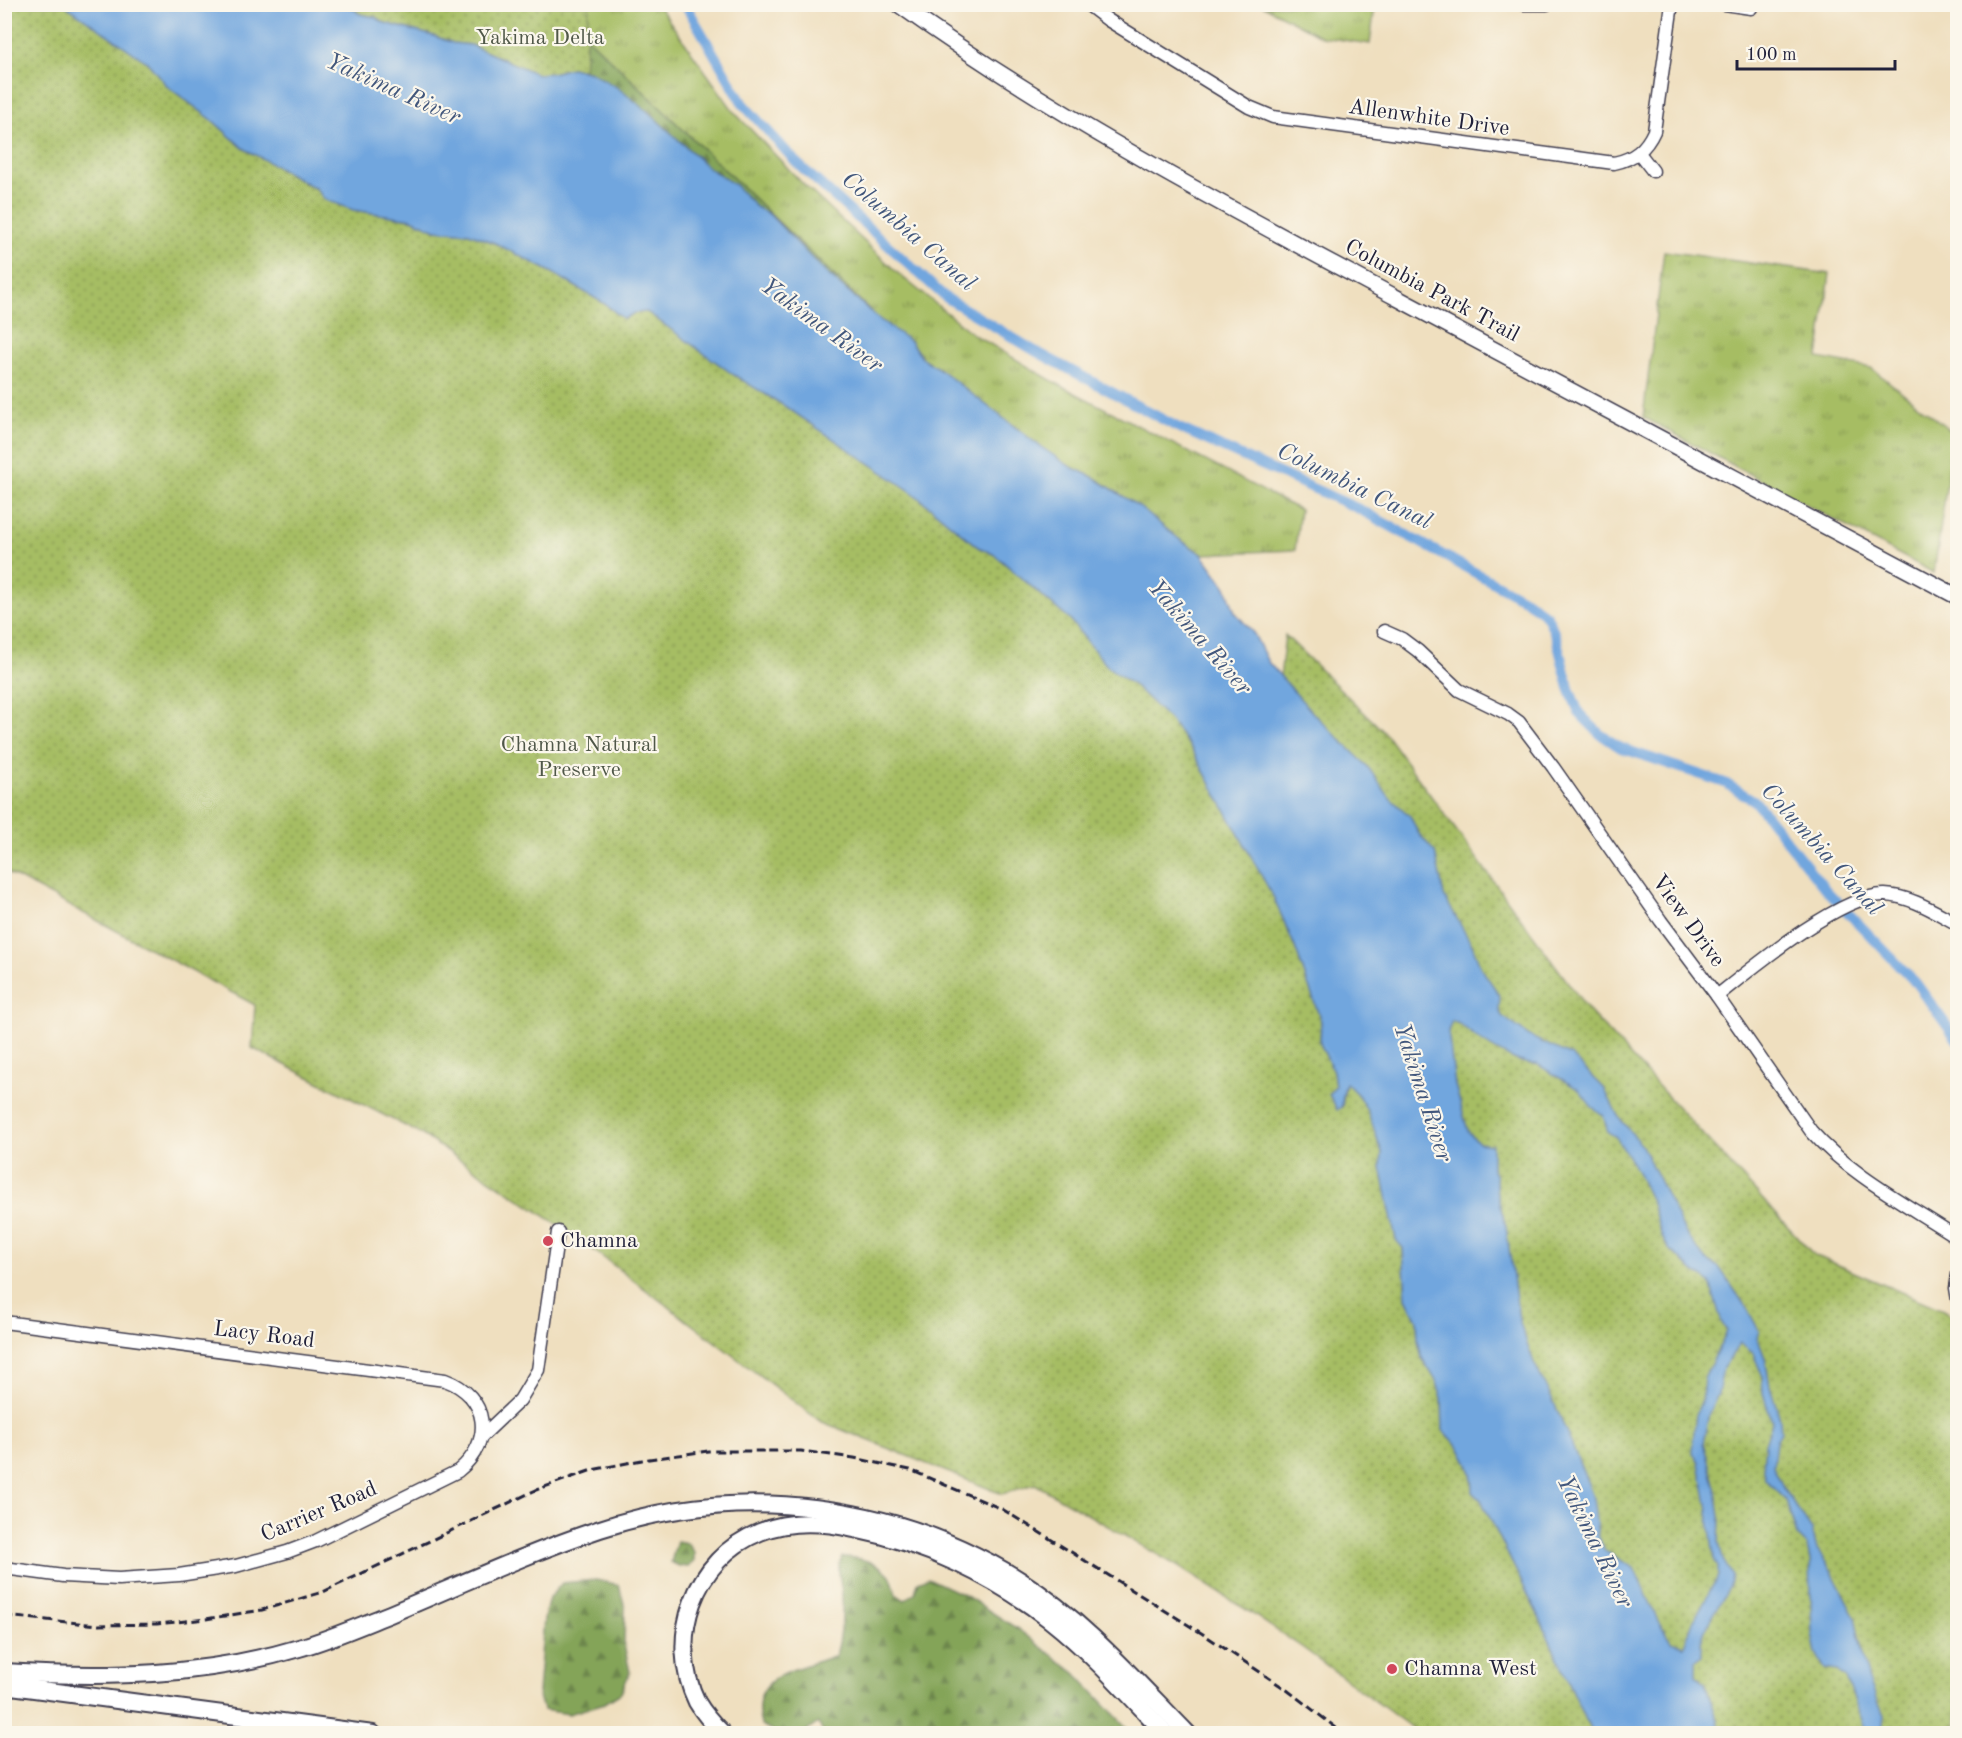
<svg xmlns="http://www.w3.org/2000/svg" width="1962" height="1738" viewBox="0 0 1962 1738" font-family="'Old Standard TT',serif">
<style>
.grass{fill:url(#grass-tufts);stroke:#64704f;stroke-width:1.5}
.forest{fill:url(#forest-firs);stroke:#53634a;stroke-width:1.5}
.park{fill:url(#park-dots);stroke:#64704f;stroke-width:1.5}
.water{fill:#71a6de;stroke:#4a648c;stroke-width:1.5;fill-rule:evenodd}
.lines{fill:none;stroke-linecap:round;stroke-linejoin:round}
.canal{stroke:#71a6de;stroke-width:10}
.minor-casing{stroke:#413e4f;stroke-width:15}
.major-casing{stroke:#413e4f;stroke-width:18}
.highway-casing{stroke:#413e4f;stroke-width:20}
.minor{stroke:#fff;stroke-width:12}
.major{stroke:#fff;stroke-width:15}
.highway{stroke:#fff;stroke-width:16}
.rail{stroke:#22223b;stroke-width:3;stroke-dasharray:9 4.5;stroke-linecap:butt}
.poi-dot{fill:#d1495b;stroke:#fbf7ec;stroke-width:2}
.labels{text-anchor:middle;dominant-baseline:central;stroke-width:4.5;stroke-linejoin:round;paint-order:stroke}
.park-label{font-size:22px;fill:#505849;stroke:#fbf7ec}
.street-label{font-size:22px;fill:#22223b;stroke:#fbf7ec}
.poi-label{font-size:22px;fill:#22223b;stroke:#fbf7ec;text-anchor:start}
.water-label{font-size:24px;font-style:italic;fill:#42577c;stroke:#fbf7ec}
</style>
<defs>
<pattern id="grass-tufts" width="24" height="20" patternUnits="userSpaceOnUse" patternTransform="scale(1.5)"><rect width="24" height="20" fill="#a6bd63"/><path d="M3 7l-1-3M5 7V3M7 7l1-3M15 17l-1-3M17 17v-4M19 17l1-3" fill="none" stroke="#879953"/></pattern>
<pattern id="forest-firs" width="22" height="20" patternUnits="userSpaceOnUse" patternTransform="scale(1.5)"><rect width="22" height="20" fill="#84a459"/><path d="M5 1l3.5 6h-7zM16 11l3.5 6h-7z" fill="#6c854b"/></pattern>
<pattern id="park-dots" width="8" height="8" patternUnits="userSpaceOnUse" patternTransform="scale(1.5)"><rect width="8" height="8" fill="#a6bd63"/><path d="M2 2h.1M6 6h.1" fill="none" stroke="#879953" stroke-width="1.8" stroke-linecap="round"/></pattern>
</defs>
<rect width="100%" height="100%" fill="#fbf7ec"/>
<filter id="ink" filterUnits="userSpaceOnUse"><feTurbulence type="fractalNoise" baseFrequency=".0167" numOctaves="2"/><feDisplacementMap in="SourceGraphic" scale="12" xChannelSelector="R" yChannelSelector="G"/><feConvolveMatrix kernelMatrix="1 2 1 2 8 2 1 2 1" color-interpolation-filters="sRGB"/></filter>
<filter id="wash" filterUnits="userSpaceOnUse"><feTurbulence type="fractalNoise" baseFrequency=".008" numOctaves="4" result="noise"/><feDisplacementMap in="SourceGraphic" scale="24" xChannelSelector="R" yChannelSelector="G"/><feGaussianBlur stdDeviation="1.35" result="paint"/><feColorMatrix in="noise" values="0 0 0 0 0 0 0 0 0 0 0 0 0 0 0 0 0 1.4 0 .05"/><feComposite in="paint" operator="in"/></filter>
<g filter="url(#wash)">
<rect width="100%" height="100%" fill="#efdfbf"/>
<!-- grass -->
<g class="grass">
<polygon points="554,5 658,5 735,113 801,182 900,275 973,334 1054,382 1300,510 1295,550 1202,554 1179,539 1138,506 1095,478 1071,467 1041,447 938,368 922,358 910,341 879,319"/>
<polygon points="1262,5 1375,5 1370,44 1322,37"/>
<polygon points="1664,251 1830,274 1818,358 1871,368 1954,433 1934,573 1643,417"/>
</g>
<!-- forest -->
<g class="forest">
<polygon points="343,5 554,5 879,319 825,272 769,214 756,207 735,185 710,169 646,110 591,72 571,68 552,73"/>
<polygon points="677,1541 687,1543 694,1552 694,1562 688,1567 679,1566 671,1562"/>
<path d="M842,1557C858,1557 878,1562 889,1574C893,1579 894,1588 896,1594L905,1600L915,1593L918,1582L928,1578L968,1597L1018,1629L1075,1673L1132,1733L824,1734L818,1723L803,1734L778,1733L761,1725C747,1671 801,1670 836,1655C842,1635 843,1615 842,1594C841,1578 835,1572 842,1557Z"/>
<polygon points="596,1580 619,1585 625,1608 624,1645 630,1672 621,1693 605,1703 569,1714 543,1710 538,1693 544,1618 549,1598 562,1583"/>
</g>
<!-- park -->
<g class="park">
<path d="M4,5H65L148,63L167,86L211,119L243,148L317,190L324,199L353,210L412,219L436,230L469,233L495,243L553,273L605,304L624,319L634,313L647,312L734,375L783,405L912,492L978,547L995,555L1070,620L1108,667L1135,686L1171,721L1191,748L1274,898L1295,947L1321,1021L1320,1043L1333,1071L1335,1086L1329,1094L1337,1109L1342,1107L1346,1082L1358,1095L1368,1112L1382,1152L1381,1167L1403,1248L1406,1298L1417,1320L1418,1340L1422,1358L1437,1382L1442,1398L1443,1430C1462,1448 1473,1465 1473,1492L1481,1500L1542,1623L1592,1733H1419L1303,1648L1242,1607L1179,1567L1035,1484L1002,1494L820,1421L572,1234L421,1134L252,1048L255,1005L5,871Z"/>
<polygon points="343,5 589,5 584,69 571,68 552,73 537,74 471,45 453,43 434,36 385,23 375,17 360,14 349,6"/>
<polygon points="1285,635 1384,732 1589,1011 1814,1255 1943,1310 1957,1319 1957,1733 1698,1733 1610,1570 1276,712"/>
</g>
<!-- water -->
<path class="water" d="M65,5H343L349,6L360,14L375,17L385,23L434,36L453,43L471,45L537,74L552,73L571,68L591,72L618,88L646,110L710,169L735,185L756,207L769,214L825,272L879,319L910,341L922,358L938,368L1041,447L1071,467L1095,478L1138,506L1179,539L1202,554L1226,587L1235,612L1254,634L1268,662L1313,713L1367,766L1390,798L1410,816L1419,834L1435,852L1444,896L1472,945L1481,968L1500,996L1499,1010L1502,1016L1531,1037L1572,1056L1604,1088L1618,1116L1642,1146L1686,1234L1706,1260L1719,1267L1748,1310L1759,1331L1757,1337L1765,1358L1770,1386L1780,1419L1781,1432L1776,1442L1773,1466L1784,1489L1812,1530L1817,1550L1831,1570L1855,1617L1868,1678L1884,1715L1882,1733H1867L1846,1678L1837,1671L1825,1669L1816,1653L1812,1634L1810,1560L1807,1546L1797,1536L1786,1500L1765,1479L1763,1470L1765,1444L1772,1422L1763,1393L1762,1375L1753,1353L1740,1343L1723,1368L1718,1394L1709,1413L1703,1443L1716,1491L1720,1517L1719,1543L1723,1560L1732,1575L1730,1586L1705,1630L1701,1642L1702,1656L1696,1660V1675L1705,1683L1722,1733H1592L1542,1623L1481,1500L1473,1492C1473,1465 1462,1448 1443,1430L1442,1398L1437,1382L1422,1358L1418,1340L1417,1320L1406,1298L1403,1248L1396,1240L1381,1167L1382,1152L1368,1112L1358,1095L1346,1083L1343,1095L1342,1106L1337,1110L1329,1094L1335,1086L1333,1071L1320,1043L1321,1021L1295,947L1274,898L1191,748L1171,721L1135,686L1108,667L1070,620L995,555L978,547L912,492L783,405L734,375L647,312L634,313L624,319L605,304L553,273L495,243L469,233L436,230L412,219L353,210L324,199L317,189L243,148L211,119L167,86L148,63ZM1452,1021C1463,1024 1467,1031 1476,1037C1490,1047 1520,1066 1537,1064L1578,1089L1592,1107L1603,1115L1608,1132L1616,1137L1633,1164L1652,1203L1662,1237L1669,1249L1693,1271L1702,1276L1710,1283L1722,1323L1727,1331L1704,1379L1702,1399L1696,1415L1692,1451L1699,1463L1707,1503L1714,1559L1718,1567V1576L1692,1624L1684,1646L1671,1641L1658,1621L1634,1568L1605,1551L1598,1535L1593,1499L1591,1491L1556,1407L1534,1363L1519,1320L1506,1227L1496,1190V1177L1492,1168V1145L1479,1143L1468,1131L1455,1085L1448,1031Z"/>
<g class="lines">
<!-- canal -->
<polyline class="canal" points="685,4 743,104 797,163 945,297 1035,351 1177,427 1359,509 1527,601 1547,616 1556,637 1569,688 1579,713 1600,734 1621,748 1725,783 1755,801 1826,890 1916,983 1958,1041"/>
</g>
</g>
<g filter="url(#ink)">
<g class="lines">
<!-- minor casing -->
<g class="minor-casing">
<g id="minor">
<path d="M1087,4L1108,20L1249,107L1273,117L1614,163C1634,159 1646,149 1654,131L1672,4"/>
<polyline points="1523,4 1547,4"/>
<polyline points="1724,4 1751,8"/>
<polyline points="1639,153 1653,171"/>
<path d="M1384,631L1402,639L1418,651L1459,690L1508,714L1519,722L1553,767L1661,921L1717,996L1811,1131C1850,1175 1908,1205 1958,1238"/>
<path d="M1717,996C1752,968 1841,894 1885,895C1911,896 1935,912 1958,924"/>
<polyline points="1958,1274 1956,1288 1958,1300"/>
<path d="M4,1322L445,1380C489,1396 494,1442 458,1471L316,1541L287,1552L236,1566L179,1575L119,1579L63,1576L4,1568"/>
<polyline points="481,1437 520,1400 538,1370 558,1232"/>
</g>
</g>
<!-- major casing -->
<g class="major-casing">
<path id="major" d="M898,4C1055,117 1227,207 1397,298C1584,398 1771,497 1958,597"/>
</g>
<!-- highway casing -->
<g class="highway-casing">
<g id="highway">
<path d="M4,1672C104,1678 203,1677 299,1648C330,1639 360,1626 390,1614C459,1585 528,1553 600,1529C740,1483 896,1502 1021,1581C1085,1622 1135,1680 1188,1734"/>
<polyline points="4,1685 373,1734"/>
<path d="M723,1734C713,1724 704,1714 697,1702C666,1639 694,1558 760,1532C790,1520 824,1522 854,1529C924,1543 993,1575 1050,1620C1092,1653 1129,1695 1166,1734"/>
</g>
</g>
<!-- minor -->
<use href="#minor" class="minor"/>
<!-- major -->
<use href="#major" class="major"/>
<!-- highway -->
<use href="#highway" class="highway"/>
<!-- rail -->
<polyline class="rail" points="4,1616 99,1625 157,1624 206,1619 262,1610 323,1592 536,1490 592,1470 642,1460 708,1451 801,1451 854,1458 910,1470 1002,1509 1206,1636 1287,1690 1344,1734"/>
</g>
</g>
<!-- markers -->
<g class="poi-dot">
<circle cx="548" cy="1241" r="6"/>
<circle cx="1392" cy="1669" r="6"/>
</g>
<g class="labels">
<!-- park labels -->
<g class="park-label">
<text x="540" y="38">Yakima Delta</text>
<text x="579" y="745">Chamna Natural<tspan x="579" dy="25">Preserve</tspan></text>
</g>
<!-- street labels -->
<g class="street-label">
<text transform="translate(1429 118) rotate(8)">Allenwhite Drive</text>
<text transform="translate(1432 291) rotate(28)">Columbia Park Trail</text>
<text transform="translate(1688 921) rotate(54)">View Drive</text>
<text transform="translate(264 1335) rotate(7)">Lacy Road</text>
<text transform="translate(319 1512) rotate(-23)">Carrier Road</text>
</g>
<!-- poi labels -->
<g class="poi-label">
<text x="560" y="1241">Chamna</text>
<text x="1404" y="1669">Chamna West</text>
</g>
<!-- water labels -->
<g class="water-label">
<text transform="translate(393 90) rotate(24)">Yakima River</text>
<text transform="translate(908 232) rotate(41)">Columbia Canal</text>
<text transform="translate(821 326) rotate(36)">Yakima River</text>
<text transform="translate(1354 487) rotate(26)">Columbia Canal</text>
<text transform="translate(1199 638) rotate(49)">Yakima River</text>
<text transform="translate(1821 850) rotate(48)">Columbia Canal</text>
<text transform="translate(1422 1093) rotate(72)">Yakima River</text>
<text transform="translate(1594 1542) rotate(64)">Yakima River</text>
</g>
</g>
<!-- margin -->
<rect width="1962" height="1738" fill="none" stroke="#fbf7ec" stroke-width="24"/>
<!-- scale -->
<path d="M1737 60v9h158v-9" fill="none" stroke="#22223b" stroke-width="3"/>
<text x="1746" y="60" font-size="18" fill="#22223b" stroke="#fbf7ec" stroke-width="4.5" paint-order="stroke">100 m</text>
</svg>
